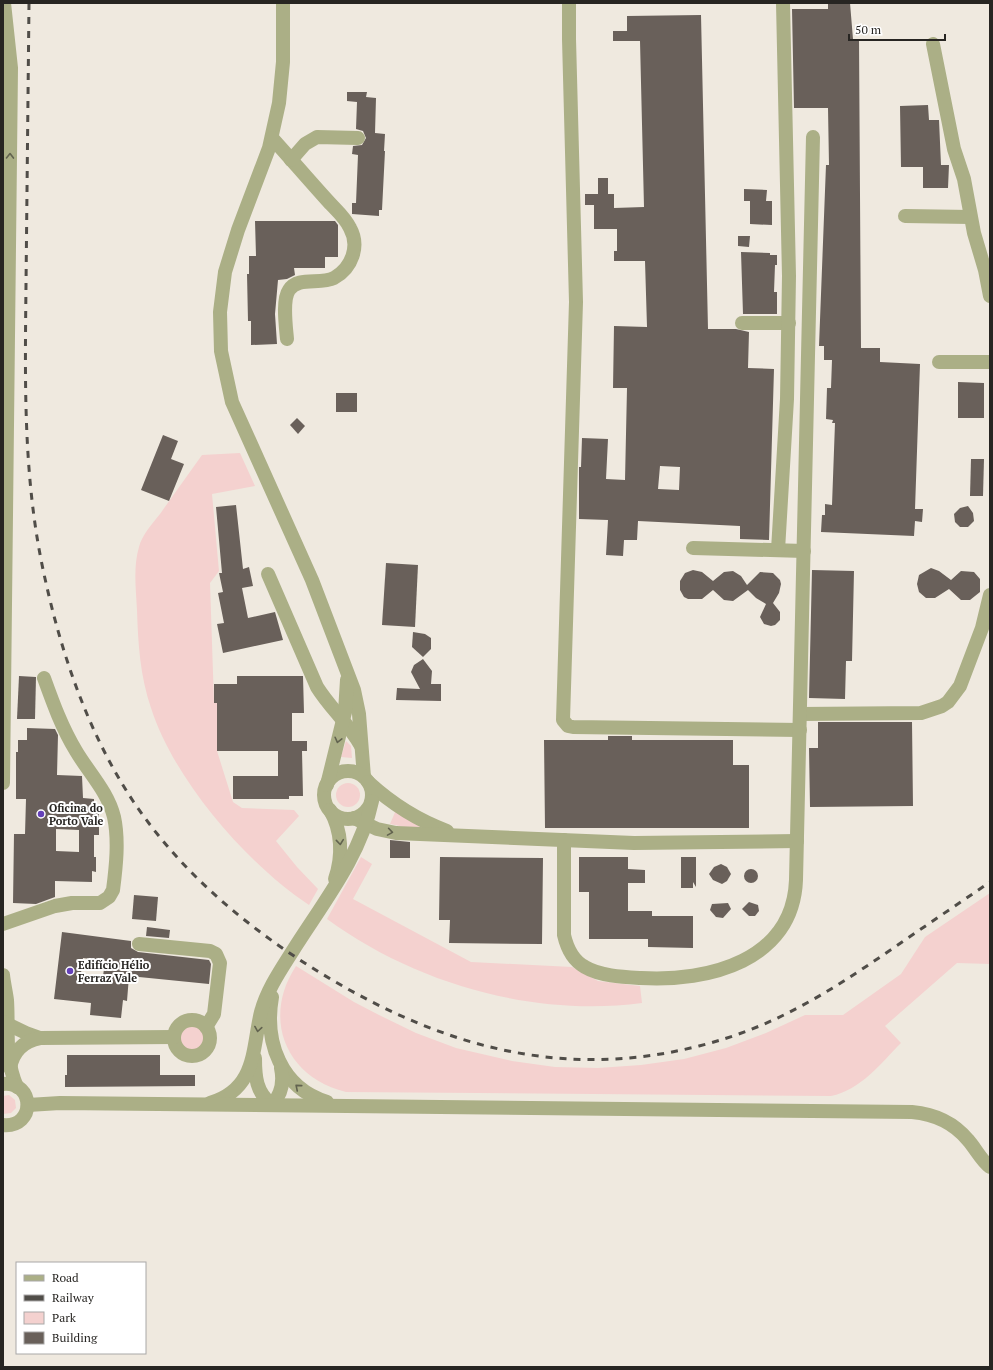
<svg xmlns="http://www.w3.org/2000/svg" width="993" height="1370" viewBox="0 0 993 1370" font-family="'PT Serif',serif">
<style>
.green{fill:#f4d1cf}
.building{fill:#69605a;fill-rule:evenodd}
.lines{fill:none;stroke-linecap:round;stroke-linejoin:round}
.minor{stroke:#abaf86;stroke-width:14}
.rail{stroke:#504d48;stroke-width:3;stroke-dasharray:7 7;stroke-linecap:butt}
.oneway{stroke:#62634f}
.poi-dot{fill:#6541b9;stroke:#fff;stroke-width:1.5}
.labels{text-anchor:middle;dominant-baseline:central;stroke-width:4;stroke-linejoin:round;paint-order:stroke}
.poi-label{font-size:11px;font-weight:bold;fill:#272522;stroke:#fff;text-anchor:start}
</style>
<rect width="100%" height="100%" fill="#efe9df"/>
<!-- green -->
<g class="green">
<path d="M240,453L255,486L212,494L219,571L210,583L214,703H217V751L233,802L242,808L294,810L299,816L276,841L297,867L318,889L309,905C247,864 174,780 151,708C140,676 138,643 137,610C136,590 133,567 139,547C142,535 152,524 160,514C174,494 188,475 202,455Z"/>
<polygon points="346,741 351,746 352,758 341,757"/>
<circle cx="348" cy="795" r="12"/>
<polygon points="396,810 424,828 423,831 390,824"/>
<path d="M361,857L372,864L353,899L471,962L572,967L598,981L640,986L642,1003C533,1017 416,984 327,919Z"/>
<path d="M990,893V964L957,963L885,1026L901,1043C881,1063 861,1090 831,1096L346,1092C285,1077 262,1018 296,966L354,1002L379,1015L416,1033L456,1048L512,1061L555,1067L598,1068L641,1065L684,1059L726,1048L766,1033L805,1015H843L901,974L925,937Z"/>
<circle cx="192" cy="1038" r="14"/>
<polygon points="9,1095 15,1100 16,1108 11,1113 3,1114 3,1096"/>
</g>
<!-- building -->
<g class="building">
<polygon points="828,3 850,3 853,39 859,39 861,348 880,348 880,362 920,364 915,509 923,509 922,522 915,521 914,536 821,532 822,515 825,515 825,504 832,505 835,423 832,423 833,420 826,419 827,388 831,388 832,360 824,360 824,346 819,346 826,165 829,165 828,108 794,108 792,9 828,9"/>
<path d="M701,15L708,329H736L749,332L748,368L774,369L769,540L740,539V526L638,521L637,540H624L623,556L606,555L608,520L579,519V467H581L582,438L608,439L606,479L625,480L627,388H613L614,326L647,327L645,261H614V251H617V229H594V205H585V194H598V178H608V194H614V208L644,207L640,41H613V31H627V16ZM660,466L680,467L679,490L658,489Z"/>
<polygon points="347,92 367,92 366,97 376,98 375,133 385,134 384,151 385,151 382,210 379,210 379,216 352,214 352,203 356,203 358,155 352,154 353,146 362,145 366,138 363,131 356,129 357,102 347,101"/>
<polygon points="928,105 929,120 939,120 941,165 949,165 948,188 923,188 923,167 901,167 900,106"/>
<polygon points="744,189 767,190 766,201 772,201 772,225 750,224 750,201 744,201"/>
<polygon points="255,221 335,221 338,225 338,257 325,257 325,268 294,268 295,275 287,279 278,280 275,314 277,344 251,345 251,321 248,321 247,274 249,274 249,256 256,256"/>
<polygon points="738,236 750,236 749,247 738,246"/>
<polygon points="741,252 770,253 770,255 777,255 777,265 775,265 774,292 777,292 777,314 743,314"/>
<polygon points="958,382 984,383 984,418 958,418"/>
<rect x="336" y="393" width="21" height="19"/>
<polygon points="297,418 305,426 298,434 290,425"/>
<polygon points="163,435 178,441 171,459 184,464 169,501 141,490"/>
<polygon points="971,459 984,459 983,496 970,496"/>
<polygon points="236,505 243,569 249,567 253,586 242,588 248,618 275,612 283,640 223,653 217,624 224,623 218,593 223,592 219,573 222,573 216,507"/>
<polygon points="968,506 973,513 974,521 968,527 960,527 955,522 954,514 960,508"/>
<polygon points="386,563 418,565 415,627 382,625"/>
<polygon points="931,568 939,571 951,580 961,571 974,572 980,579 980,592 970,600 961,600 949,589 935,598 926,598 919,592 917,584 919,575"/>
<polygon points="693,570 702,572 713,581 724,572 733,571 741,576 747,585 760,572 773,573 780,580 781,584 779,593 773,603 780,612 780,620 775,625 771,626 764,624 760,617 766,604 756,598 748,590 733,601 724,600 713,590 702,599 688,599 684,597 680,590 680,581 685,573"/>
<polygon points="812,570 854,571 852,661 846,661 845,699 809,698"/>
<polygon points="413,632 425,634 431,638 431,649 423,657 412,647"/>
<polygon points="423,659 432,671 431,684 441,684 441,701 396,700 397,688 420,689 411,672 414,665"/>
<polygon points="19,676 36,677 35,719 17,719"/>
<polygon points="237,676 303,676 304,713 292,713 292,741 307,741 307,751 302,751 303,796 289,796 289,799 233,799 233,776 278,776 278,751 217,751 217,703 214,703 214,684 237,684"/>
<polygon points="818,722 912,722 913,806 810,807 809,748 818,748"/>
<path d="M27,728L55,729L58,735L57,775L82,776L83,798L94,799V808H99V835H94V857H96V872L92,871V882L55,881V897L36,904L13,903L14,834H25L26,799H16V752H18V740H27ZM56,829L79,830V852L56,851Z"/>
<polygon points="608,736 632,736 632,740 733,740 733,765 749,765 749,828 545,828 544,740 608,740"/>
<polygon points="390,840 410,842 410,858 390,858"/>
<polygon points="440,857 543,858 542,944 449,943 450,920 439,920"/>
<polygon points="579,857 628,857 628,869 645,870 645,883 628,883 628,911 652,911 652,916 693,916 693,948 648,947 648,939 589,939 589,892 579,892"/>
<polygon points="681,857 696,857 696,887 693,882 693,888 681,888"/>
<polygon points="721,864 727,867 731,874 727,881 722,884 713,880 709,874 714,867"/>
<circle cx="751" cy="876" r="7"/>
<polygon points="134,895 158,897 156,921 132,919"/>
<polygon points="749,902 758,905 759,911 755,916 749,916 742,909"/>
<polygon points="728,903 731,909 723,918 716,917 710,910 712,904"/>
<polygon points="147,927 170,930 169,938 146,936"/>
<path d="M62,932L131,941V948L138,952L209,960L211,964L209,984L129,976L127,1001L123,1000L121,1018L90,1015L91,1003L54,999ZM83,958L105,961L102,984L80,981Z"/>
<polygon points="67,1055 160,1055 160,1075 195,1075 195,1086 65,1087 65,1075 67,1075"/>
</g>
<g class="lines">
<!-- minor -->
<g class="minor">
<polyline points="283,3 283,62 279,103 269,148 238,230 225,272 220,312 221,351 232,402 312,580 354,690 359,714 364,777"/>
<polyline points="569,3 569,39 576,302 563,720 568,726 573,727 800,730"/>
<polyline points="933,44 954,149 964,179 974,233 985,270 990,296"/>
<path d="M272,138C290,158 308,179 327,200C334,208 345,217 350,228C360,246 352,268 334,278C320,285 298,276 289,290C282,300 286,327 287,339"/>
<polyline points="291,160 305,144 317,137 358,138"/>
<polyline points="905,216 970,217"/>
<polyline points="742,323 789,323"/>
<polyline points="939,362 990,362"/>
<polyline points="693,548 804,551"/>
<polyline points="778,550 787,399 789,276 783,3"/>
<path d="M268,574L317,687C330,708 349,724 361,746"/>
<polyline points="800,714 921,713 942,706 948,702 960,686 982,628 990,595"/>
<circle cx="348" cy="795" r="24"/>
<path d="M368,782C392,804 417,820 447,831"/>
<polyline points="3,783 11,68 4,3"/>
<polyline points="327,785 345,712 347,680"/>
<path d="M330,810C342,831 343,856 335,879"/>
<polyline points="354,818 377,829 396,833 634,843 797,841"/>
<path d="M564,840V935C567,948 572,960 585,967C600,976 623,977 641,978C708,982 793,961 796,880L813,137"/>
<path d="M3,924L55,906L72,903H100L109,897L113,890C116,867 119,840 114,817C108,792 89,773 76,751C62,728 53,703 44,678"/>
<polyline points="139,944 210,951 216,954 220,963 214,1014 206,1027"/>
<path d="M3,975C4,984 6,992 7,1000C9,1031 4,1057 17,1087"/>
<path d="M272,997C264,1042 281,1088 327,1102"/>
<circle cx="192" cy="1038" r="18"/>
<polyline points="3,1022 26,1033 40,1038"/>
<path d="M255,1058C255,1077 256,1092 272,1105C282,1094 284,1082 281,1068"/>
<path d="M10,1068C13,1051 24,1041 40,1038L174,1037"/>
<path d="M3,1084C35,1081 36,1128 3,1125"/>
<path d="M210,1103C257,1089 252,1049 261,1012C267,990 280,971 292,952C322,904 360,858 372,801"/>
<path d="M28,1105L60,1103L912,1112C934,1114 954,1123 968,1140C976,1149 981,1160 990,1167"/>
</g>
<!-- rail -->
<path class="rail" d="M29,3C28,97 27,191 26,285C25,382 23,478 44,574C61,653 88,733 133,801C178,868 236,918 303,962C426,1041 553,1083 699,1046C775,1027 829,992 892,949C925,926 958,904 990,882"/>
</g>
<!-- one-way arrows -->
<defs><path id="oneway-chevron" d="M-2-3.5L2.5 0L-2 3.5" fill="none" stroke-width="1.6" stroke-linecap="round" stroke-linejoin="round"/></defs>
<g class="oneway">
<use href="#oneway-chevron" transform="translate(10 156) rotate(-89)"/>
<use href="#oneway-chevron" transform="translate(338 740) rotate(104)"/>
<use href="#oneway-chevron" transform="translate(390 832) rotate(9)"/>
<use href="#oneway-chevron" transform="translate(340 842) rotate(84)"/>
<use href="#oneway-chevron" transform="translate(258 1029) rotate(99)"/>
<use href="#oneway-chevron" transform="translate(298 1087) rotate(-140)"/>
</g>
<!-- markers -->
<g class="poi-dot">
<circle cx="41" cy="814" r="4"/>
<circle cx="70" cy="971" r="4"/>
</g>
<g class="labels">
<!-- poi labels -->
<g class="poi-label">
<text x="49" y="808">Oficina do<tspan x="49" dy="13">Porto Vale</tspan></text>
<text x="78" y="965">Edifício Hélio<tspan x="78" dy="13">Ferraz Vale</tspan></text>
</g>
</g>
<!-- border -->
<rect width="993" height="1370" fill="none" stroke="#272522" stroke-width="8"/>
<!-- legend -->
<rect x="16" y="1262" width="130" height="92" fill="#ffffff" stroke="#a9a8a7"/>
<rect x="24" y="1275" width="20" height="6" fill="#abaf86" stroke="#a9a8a7"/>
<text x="52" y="1282" font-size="12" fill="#272522">Road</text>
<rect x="24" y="1295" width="20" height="6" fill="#504d48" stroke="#a9a8a7"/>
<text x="52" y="1302" font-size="12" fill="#272522">Railway</text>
<rect x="24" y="1312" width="20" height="12" fill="#f4d1cf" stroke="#a9a8a7"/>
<text x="52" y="1322" font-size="12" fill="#272522">Park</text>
<rect x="24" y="1332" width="20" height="12" fill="#69605a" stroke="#a9a8a7"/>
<text x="52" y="1342" font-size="12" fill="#272522">Building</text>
<!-- scale -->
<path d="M849 34v6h96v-6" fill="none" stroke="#272522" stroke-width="2"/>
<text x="855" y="34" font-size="12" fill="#272522" stroke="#ffffff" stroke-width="3" paint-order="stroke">50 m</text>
</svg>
